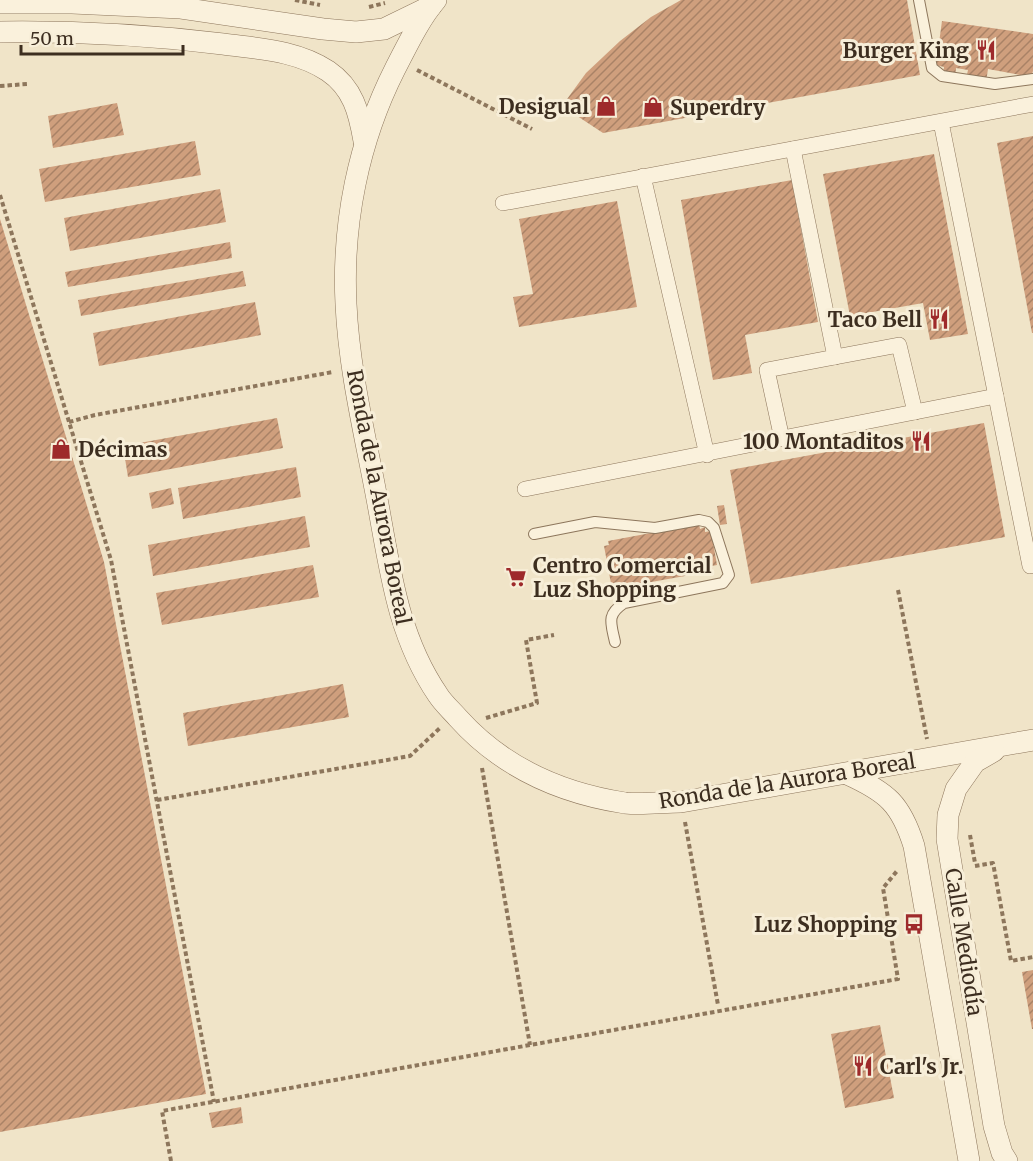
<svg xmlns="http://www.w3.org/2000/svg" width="1033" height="1161" viewBox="0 0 1033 1161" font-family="Merriweather,serif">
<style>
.building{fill:url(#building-hatch)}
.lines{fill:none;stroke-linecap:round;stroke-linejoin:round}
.service-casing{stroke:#8d765c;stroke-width:12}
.pedestrian-casing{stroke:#8d765c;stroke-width:16}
.minor-casing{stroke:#8d765c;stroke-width:22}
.path{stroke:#8d765c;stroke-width:4;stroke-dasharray:4.5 3;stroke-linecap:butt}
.service{stroke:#faf1dc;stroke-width:10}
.pedestrian{stroke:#faf1dc;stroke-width:15}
.minor{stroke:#faf1dc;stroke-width:21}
.labels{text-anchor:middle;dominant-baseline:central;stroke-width:6;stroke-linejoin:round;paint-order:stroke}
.poi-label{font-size:21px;font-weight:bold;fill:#3d2e20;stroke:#f7eed8;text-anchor:end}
.street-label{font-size:21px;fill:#3d2e20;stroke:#f7eed8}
</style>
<defs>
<pattern id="building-hatch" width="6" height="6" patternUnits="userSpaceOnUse" patternTransform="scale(1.5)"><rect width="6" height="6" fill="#cf9f7d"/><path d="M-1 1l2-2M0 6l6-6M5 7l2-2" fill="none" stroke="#a98266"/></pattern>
</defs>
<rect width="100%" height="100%" fill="#f0e4c8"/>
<!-- building -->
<g class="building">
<polygon points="681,0 907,0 920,75 603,133 562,106 586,73 620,41 651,17"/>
<polygon points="942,21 1033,34 1033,71 1031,77 988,69 986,82 966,79 968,70 956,68 955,77 943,76 944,67 936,65"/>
<polygon points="117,103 124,135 53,148 48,116"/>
<polygon points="1033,136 1033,333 1032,333 997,143"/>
<polygon points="195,141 201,175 45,202 39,169"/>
<polygon points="934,154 968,334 930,340 923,303 850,316 823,174"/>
<polygon points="792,180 818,322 745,335 752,373 713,380 681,200"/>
<polygon points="220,189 226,222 70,251 64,218"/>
<polygon points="617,201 637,307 519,327 513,297 533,294 519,219"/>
<polygon points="0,219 104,562 206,1094 0,1132"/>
<polygon points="230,242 232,258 68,287 65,272"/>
<polygon points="243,271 246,286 81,316 78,300"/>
<polygon points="255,302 261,335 99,366 93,333"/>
<polygon points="277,418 283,448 128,477 123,446"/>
<polygon points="984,423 1005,537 751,584 730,470"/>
<polygon points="296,467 301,497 183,519 178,488"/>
<polygon points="171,488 174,504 152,509 149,493"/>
<polygon points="724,505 727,524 720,525 717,506"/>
<polygon points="305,516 310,547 153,576 148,545"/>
<polygon points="699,524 700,529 705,527 705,532 711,531 717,565 712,566 713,571 612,589 604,546 609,545 608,541"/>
<polygon points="313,565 319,597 162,625 156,593"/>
<polygon points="343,684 349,717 188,746 183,713"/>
<polygon points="1033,970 1033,1029 1032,1029 1022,972"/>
<polygon points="880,1025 894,1098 845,1108 831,1034"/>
<polygon points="241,1107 243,1123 212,1128 209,1113"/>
</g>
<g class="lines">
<!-- service casing -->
<g class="service-casing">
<g id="service">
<polyline points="919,0 932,68 942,76 995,84 1033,79"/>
<path d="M534,534L595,522L655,528L699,520L708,522L714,528L729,575L723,583L624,603C606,615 611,623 615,642"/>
</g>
</g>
<!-- pedestrian casing -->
<g class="pedestrian-casing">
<g id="pedestrian">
<polyline points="941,122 1030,566"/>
<polyline points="643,176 707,455"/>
<polyline points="503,203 1033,104"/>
<polyline points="835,357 899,345 915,412"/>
<polyline points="782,439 767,370 835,357 793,149"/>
<polyline points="525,489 996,396"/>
</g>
</g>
<!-- minor casing -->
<g class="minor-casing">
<g id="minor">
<path d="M436,0C419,20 407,46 395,69C358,142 342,224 346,304C349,370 365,435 377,499C390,568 397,635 438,695C443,703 451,710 458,718C502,767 560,793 625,803C643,805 663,802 681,802L1033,740"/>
<polyline points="0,3 72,3 181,8 323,29 356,32 384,29 431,6"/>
<path d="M0,32C75,31 149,35 223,44C259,49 296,50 328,71C353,88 359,112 364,141"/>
<polyline points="994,751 975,762 956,789 948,815 947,839 994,1126 1002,1153 1007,1161"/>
<path d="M847,774C887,792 901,804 914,846L969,1161"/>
</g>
</g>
<!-- path -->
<g class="path">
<polyline points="295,0 320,5"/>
<polyline points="369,7 385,3"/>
<polyline points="417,70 532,129"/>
<polyline points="0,86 27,84"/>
<polyline points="0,195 111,560 214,1102"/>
<polyline points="69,422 95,415 333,372"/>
<polyline points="898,590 927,739"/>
<polyline points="486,718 537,703 526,640 554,635"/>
<polyline points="482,768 530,1045"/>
<polyline points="157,800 410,756 440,728"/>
<polyline points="685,822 718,1005"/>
<polyline points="970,835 975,863"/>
<polyline points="975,866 993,863 1011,961 1033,957"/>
<polyline points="171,1161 162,1111 898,979 883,888 897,871"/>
</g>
<!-- service -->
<use href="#service" class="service"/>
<!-- pedestrian -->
<use href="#pedestrian" class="pedestrian"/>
<!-- minor -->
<use href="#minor" class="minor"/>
</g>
<!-- icons -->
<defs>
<g id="restaurant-bare" transform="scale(1.62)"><path d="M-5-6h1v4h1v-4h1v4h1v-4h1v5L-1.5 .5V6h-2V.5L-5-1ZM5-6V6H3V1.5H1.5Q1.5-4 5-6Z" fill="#9e2a2b" stroke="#f7eed8" stroke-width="2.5" paint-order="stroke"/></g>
<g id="shop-bare" transform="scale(1.62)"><path d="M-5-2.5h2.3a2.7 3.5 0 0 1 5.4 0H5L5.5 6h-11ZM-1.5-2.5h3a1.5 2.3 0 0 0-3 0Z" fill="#9e2a2b" stroke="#f7eed8" stroke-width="2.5" paint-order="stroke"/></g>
<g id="supermarket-bare" transform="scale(1.62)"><path d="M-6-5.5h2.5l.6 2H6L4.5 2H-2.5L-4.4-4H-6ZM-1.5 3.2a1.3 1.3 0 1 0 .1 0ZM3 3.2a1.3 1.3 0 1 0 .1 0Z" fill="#9e2a2b" stroke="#f7eed8" stroke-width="2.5" paint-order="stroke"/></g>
<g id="bus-bare" transform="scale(1.62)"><path d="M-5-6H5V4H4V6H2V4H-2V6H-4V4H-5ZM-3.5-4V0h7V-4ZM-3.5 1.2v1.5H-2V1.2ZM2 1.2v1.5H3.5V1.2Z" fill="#9e2a2b" stroke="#f7eed8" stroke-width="2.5" paint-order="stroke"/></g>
</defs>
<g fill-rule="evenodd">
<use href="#restaurant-bare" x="986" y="50"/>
<use href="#shop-bare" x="606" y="106"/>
<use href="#shop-bare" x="653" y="107"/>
<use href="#restaurant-bare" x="939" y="319"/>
<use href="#restaurant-bare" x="921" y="441"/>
<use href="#shop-bare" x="61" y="449"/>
<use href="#supermarket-bare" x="516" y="577"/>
<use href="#bus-bare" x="914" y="924"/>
<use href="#restaurant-bare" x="863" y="1066"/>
</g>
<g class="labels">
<!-- poi labels -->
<g class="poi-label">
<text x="969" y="50">Burger King</text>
<text x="589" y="106">Desigual</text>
<text x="670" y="107" text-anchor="start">Superdry</text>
<text x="922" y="319">Taco Bell</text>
<text x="904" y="441">100 Montaditos</text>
<text x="78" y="449" text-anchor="start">Décimas</text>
<text x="533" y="565" text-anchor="start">Centro Comercial<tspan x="533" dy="24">Luz Shopping</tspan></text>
<text x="897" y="924">Luz Shopping</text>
<text x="880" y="1066" text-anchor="start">Carl's Jr.</text>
</g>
<!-- street labels -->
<g class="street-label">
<text transform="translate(379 497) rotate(79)">Ronda de la Aurora Boreal</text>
<text transform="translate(787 781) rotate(-9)">Ronda de la Aurora Boreal</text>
<text transform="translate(964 942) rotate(81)">Calle Mediodía</text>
</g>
</g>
<!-- scale -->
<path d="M21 45v9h162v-9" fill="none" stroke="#3d2e20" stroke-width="3"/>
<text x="30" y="45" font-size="18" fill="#3d2e20" stroke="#f7eed8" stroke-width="4.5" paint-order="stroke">50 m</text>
</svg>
